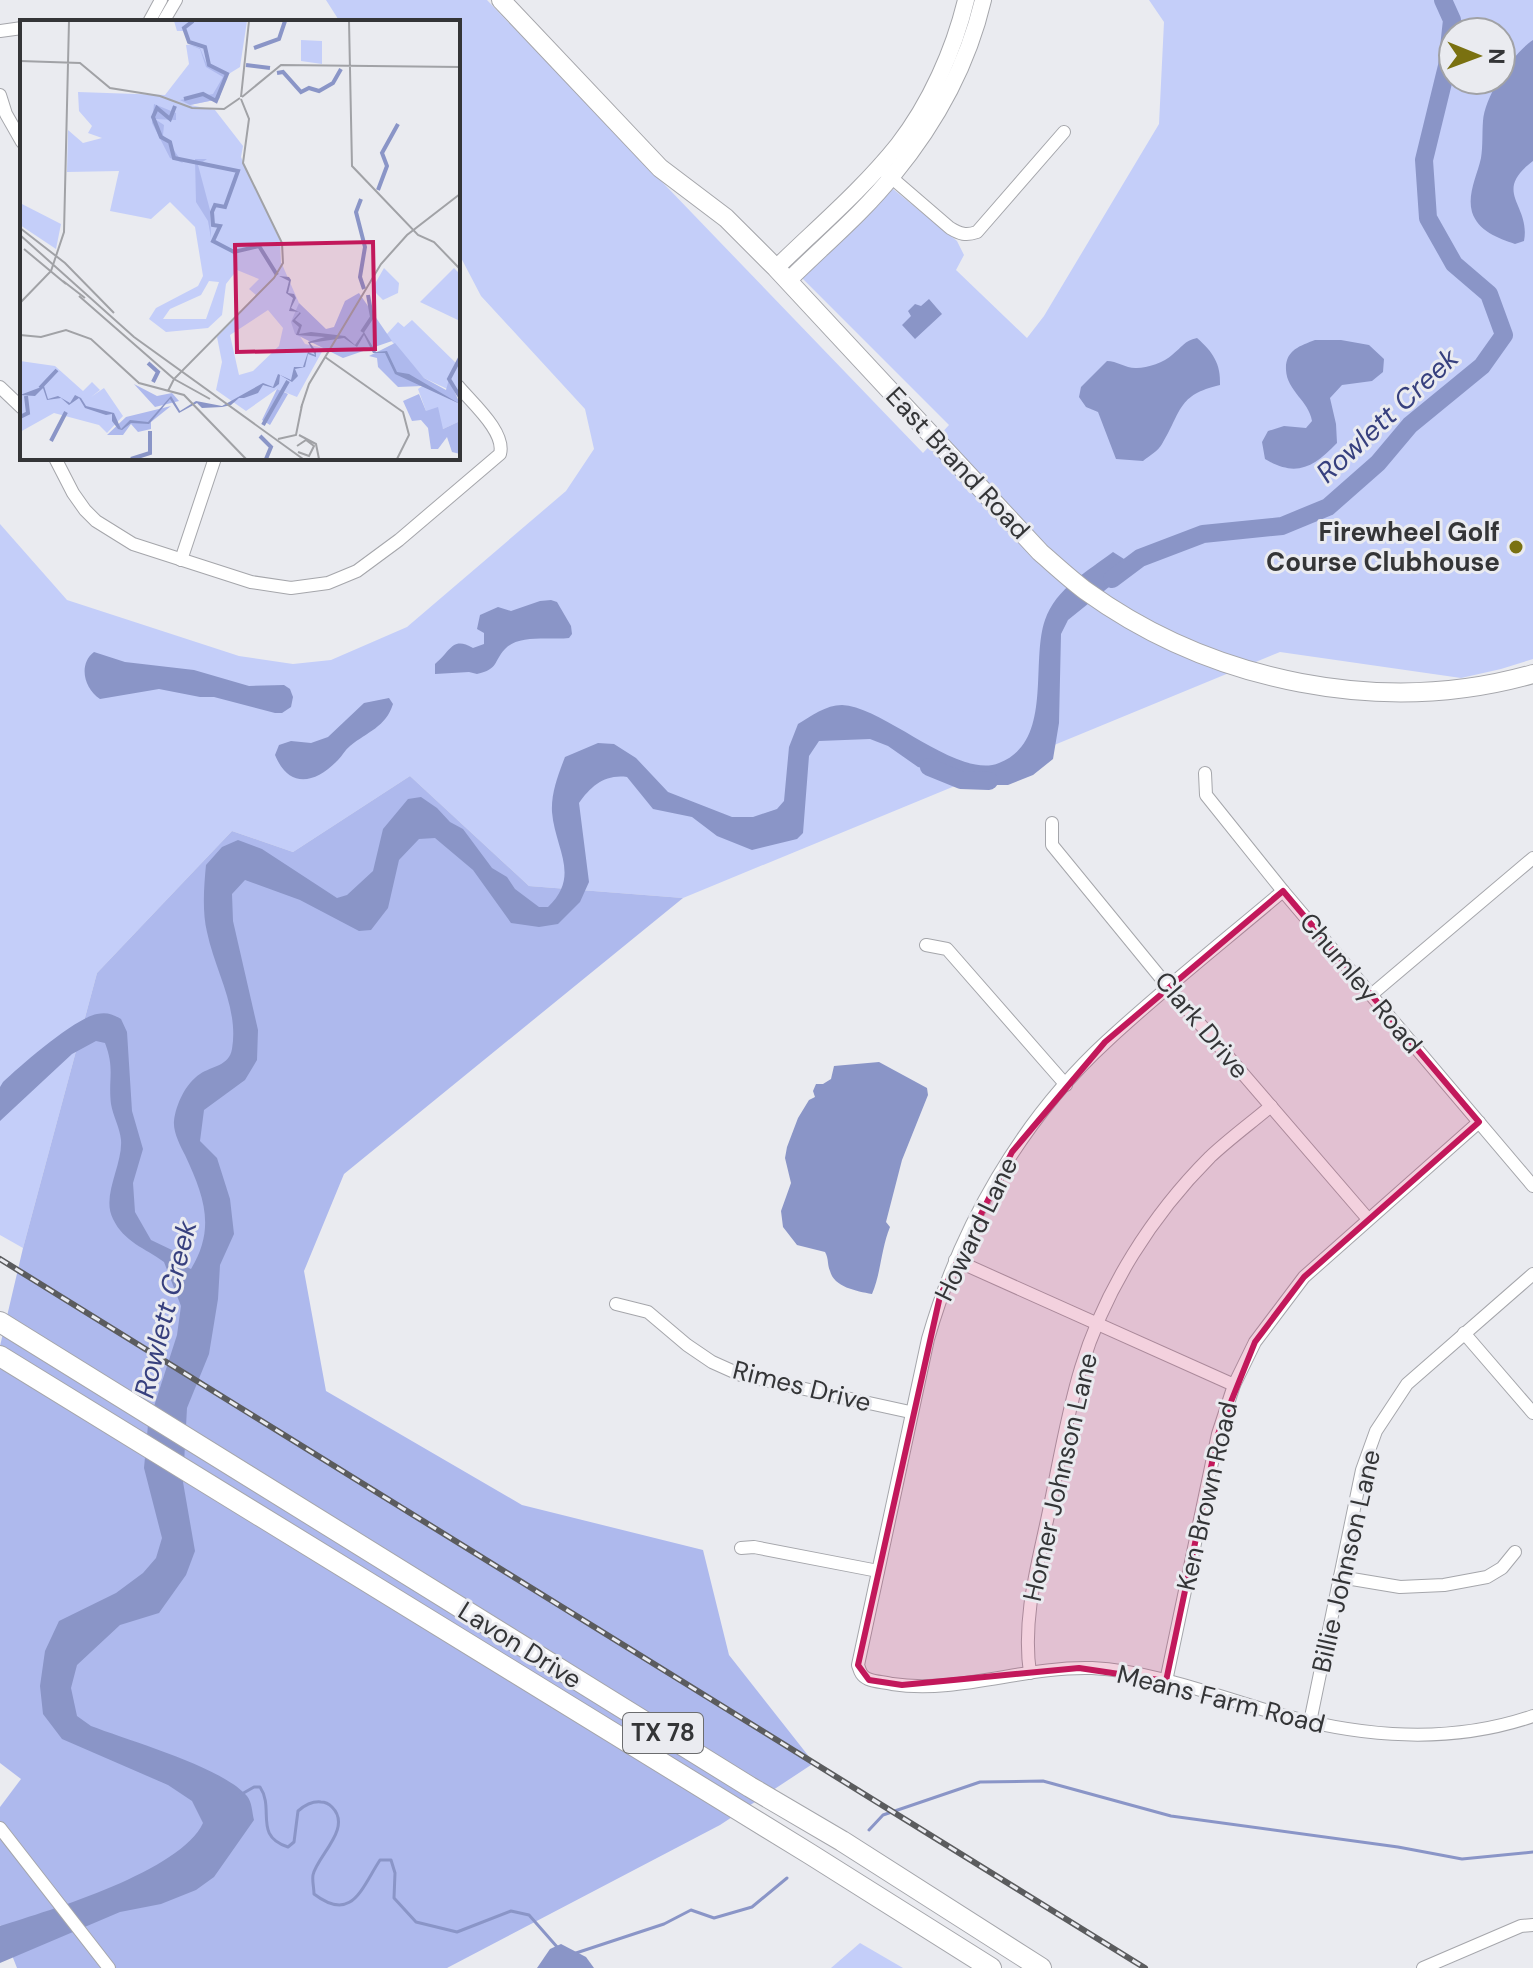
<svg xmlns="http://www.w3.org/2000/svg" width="1533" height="1968" font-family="'DM Sans',sans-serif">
  <rect width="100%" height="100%" fill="#eaebf0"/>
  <g fill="#c4cef9" fill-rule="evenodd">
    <path d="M326 0H487L923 453 949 425 802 278 893 189 957 241 964 255 956 270 1027 338 1044 316 1159 124 1164 22 1149 0H1533V659L1501 669 1461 678 1280 652 683 898 529 886 410 776 293 852 232 831 97 973 23 1248 0 1235V524L67 600 239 656 293 664 331 660 407 627 566 491 594 449 585 409 481 296 458 252V22H340ZM1453 32H1501V80H1453Z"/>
    <path d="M860 1943 903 1968H831Z"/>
  </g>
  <path fill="#aeb9ed" d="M410 776 529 886 683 898 344 1174 304 1271 326 1391 522 1505 703 1550 729 1655 814 1763 720 1825 447 1968H17L0 1925V1807L21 1779 0 1763V1346L23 1248 97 973 232 831 293 852Z"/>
  <g fill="#8a95c7">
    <path d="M1533 40V161C1491 193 1531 204 1524 241L1515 244C1498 238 1478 231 1472 212 1467 194 1477 176 1481 158 1483 146 1482 134 1483 121 1485 96 1512 54 1533 40Z"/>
    <path d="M929 299 942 314 915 339 902 325 911 316 908 311 915 304 921 306Z"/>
    <path d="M1197 338C1213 352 1221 364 1220 385 1177 395 1182 411 1162 444 1158 451 1149 456 1143 461L1116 459 1098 412 1086 407 1079 397 1081 387 1107 361C1117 361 1127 369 1137 368 1147 368 1165 362 1172 355 1182 347 1184 341 1197 338Z"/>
    <path d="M1315 340H1341L1369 345 1384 359 1383 372 1372 381 1342 385 1330 398 1336 424 1337 443C1314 467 1296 478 1265 459L1262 442 1268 431 1284 426 1306 428 1312 421C1309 401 1287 391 1286 370 1285 350 1300 346 1315 340Z"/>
    <path d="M1113 552 1135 566 1068 620 1061 634 1059 723 1053 759 1033 775 1008 785H987L918 767 888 746 870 739 819 741 809 756 803 833 797 839 752 850 717 836 692 817 653 809 627 777C605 774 591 786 579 803L589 882 580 902 558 924 539 927 511 923 473 870 435 838 419 839 399 860 388 908 371 930 359 931 300 900 245 880 232 894 233 921 258 1030 257 1060 245 1080 204 1110 200 1141 217 1158 230 1199 234 1234 220 1265 218 1299 209 1354 187 1408 183 1482 195 1551 186 1575 159 1613 120 1625 77 1665 71 1688 77 1716 91 1726C130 1741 222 1767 247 1796 252 1802 252 1812 254 1820L214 1877 196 1890 161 1904 120 1912 0 1963V1926C51 1910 181 1871 203 1823L192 1801 168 1785 62 1739 43 1714 40 1686 45 1651 59 1621 116 1593 143 1573 156 1558 162 1538 144 1468 148 1425 177 1335 181 1306 164 1262C145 1248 124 1242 113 1219 101 1196 123 1165 121 1140 120 1128 113 1116 111 1104 108 1079 115 1069 105 1043L96 1041 72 1054 0 1121V1087L3 1082C20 1066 75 1018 97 1014 107 1012 112 1014 121 1019L127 1032 132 1111 143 1149 133 1183 135 1212 151 1240 174 1251 182 1265 191 1269C216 1228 204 1196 185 1155 180 1145 173 1132 174 1121 176 1104 186 1083 200 1074 212 1066 229 1066 232 1049 239 1008 215 971 207 932 202 911 204 886 206 865L222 847 238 840 262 849 337 898 347 895 373 871 383 829 408 799 421 797 437 808 450 822 463 829 492 868 507 877 515 889 539 907H548C581 876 555 849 552 812 551 793 558 775 565 757L598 743 614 744 636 758 668 792 732 817H753L777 809 784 801 789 747 798 724C811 716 826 705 842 705 885 707 958 780 999 763 1054 742 1030 663 1045 620 1056 588 1088 571 1113 552Z"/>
    <path d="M551 600 557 602 571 626 572 634 569 638C551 640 518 634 505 649 493 662 499 669 477 674L469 672 435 674V664C451 651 452 636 473 648L484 644V633L477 629 480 615 498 607 511 611 540 601Z"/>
    <path d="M94 652 125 662 194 670 249 686 284 685 290 689 293 697 291 707 282 713H275L214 697H200L159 689 100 699C84 689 78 664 94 652Z"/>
    <path d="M389 698 393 704C386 727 367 732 350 746 345 750 342 756 338 760 315 784 289 789 275 755L279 745 291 741 311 743 328 737 364 703Z"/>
    <path d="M879 1062 927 1088 928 1095 902 1160 886 1222 890 1227C881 1249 881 1273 872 1294 856 1291 834 1287 830 1271 827 1264 829 1259 825 1252L797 1245 783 1227 781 1211 791 1183 785 1158 787 1147 798 1118 809 1100 815 1097 813 1091 816 1084H823L831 1079 834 1066Z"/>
    <path d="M561 1944 586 1957 594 1968H537L550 1949Z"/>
  </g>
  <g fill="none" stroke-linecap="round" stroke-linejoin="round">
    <g stroke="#8a95c7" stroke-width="3">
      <path d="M240 1795 254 1787H260C275 1809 253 1836 288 1847L294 1842 298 1811C305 1805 312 1801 321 1802 326 1802 329 1804 332 1807 353 1828 317 1856 313 1875 312 1881 314 1888 314 1894 352 1923 361 1889 380 1860H391L395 1873 394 1898 416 1922 457 1932 511 1911 529 1915 558 1948"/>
      <path d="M869 1830 883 1815 980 1782 1043 1781 1171 1816 1398 1847 1462 1859 1533 1852"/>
      <path d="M576 1953 664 1924 691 1910 714 1918 752 1907 787 1878"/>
    </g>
    <g stroke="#8a95c7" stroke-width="18">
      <path d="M1112 579 1140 558 1203 534 1282 526 1328 507 1378 463 1410 425 1482 366 1504 335 1489 294 1454 264 1428 218 1424 160 1447 66 1452 20 1443 0"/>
      <path d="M929 767 961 780 989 781"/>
    </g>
    <defs>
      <g id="minor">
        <path d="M149 22 161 0"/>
        <path d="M163 22 176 0"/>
        <path d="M0 31 22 28"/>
        <path d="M0 95 6 114 22 142"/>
        <path d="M885 172 950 228C960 234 966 236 977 232L1064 132"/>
        <path d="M0 387 22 408"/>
        <path d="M55 458 73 493 85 510 96 521 133 544 251 582 291 588 328 583 357 571 399 540 500 454C506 432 472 403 458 386"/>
        <path d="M181 560 215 458"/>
        <path d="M1205 773 1206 795 1283 891 1533 1186"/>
        <path d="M1052 823V845L1169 988 1368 1219"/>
        <path d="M1283 891C1224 941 1163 989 1107 1041 1021 1120 960 1227 928 1339L858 1665C860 1671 861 1676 868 1679 875 1682 884 1682 892 1684 958 1694 1025 1666 1092 1668 1147 1671 1200 1690 1252 1706 1344 1735 1440 1748 1533 1716"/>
        <path d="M926 945 947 949 1066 1085"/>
        <path d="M1371 995 1533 858"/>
        <path d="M955 1260 1234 1385"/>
        <path d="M616 1304 648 1312 687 1345 712 1362 741 1375 910 1412"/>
        <path d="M1464 1333 1533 1413"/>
        <path d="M741 1548 754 1547 878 1571"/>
        <path d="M1340 1577 1400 1587 1444 1585 1487 1577 1502 1568 1515 1552"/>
        <path d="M1030 1673C1022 1618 1038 1564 1049 1511 1059 1463 1067 1414 1081 1368 1105 1289 1152 1215 1210 1157 1229 1139 1251 1123 1271 1106"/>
        <path d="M1166 1681 1218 1434 1234 1385 1255 1342 1304 1277 1479 1122"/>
        <path d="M1310 1722 1362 1470 1376 1431 1407 1384 1533 1274"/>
        <path d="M0 1828 109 1968"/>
        <path d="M1423 1968 1521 1926 1533 1925"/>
      </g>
      <g id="tertiary">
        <path d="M776 268C817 228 862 190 898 145 930 104 954 50 966 0"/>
        <path d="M788 281C823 246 863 213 893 175 935 124 968 64 983 0"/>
      </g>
      <path id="secondary" d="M501 0 660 168 726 218 776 268 1040 552C1055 565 1070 579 1086 591 1212 682 1383 717 1533 674"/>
      <g id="primary">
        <path d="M0 1322 750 1787 842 1841 1041 1968"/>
        <path d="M0 1356 810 1854 991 1968"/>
      </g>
    </defs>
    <use href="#minor" stroke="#a5a6ab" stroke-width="14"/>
    <use href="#tertiary" stroke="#a5a6ab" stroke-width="18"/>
    <use href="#secondary" stroke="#a5a6ab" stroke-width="20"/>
    <use href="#primary" stroke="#a5a6ab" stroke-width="22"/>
    <use href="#minor" stroke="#fff" stroke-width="12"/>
    <use href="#tertiary" stroke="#fff" stroke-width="16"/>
    <use href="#secondary" stroke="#fff" stroke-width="18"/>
    <use href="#primary" stroke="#fff" stroke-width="20"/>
    <defs>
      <path id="rail" d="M0 1259 1145 1968"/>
    </defs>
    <use href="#rail" stroke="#5b5c5e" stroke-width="6"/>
    <use href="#rail" stroke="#eaebf0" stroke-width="3" stroke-dasharray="9" stroke-linecap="butt"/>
  </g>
  <path fill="#c2185b" fill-opacity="0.2" stroke="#c2185b" stroke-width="6" stroke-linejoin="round" d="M1283 891 1479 1122 1304 1277 1255 1342 1218 1434 1166 1681 1079 1668 902 1685 869 1680 858 1665 940 1296 1012 1152 1105 1042Z"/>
  <circle fill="#7a7111" stroke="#eaebf0" stroke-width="3" cx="1516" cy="547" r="8"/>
  <g text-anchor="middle" stroke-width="6" stroke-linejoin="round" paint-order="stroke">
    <rect fill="#eaebf0" stroke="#6b6c6e" stroke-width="2" x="623" y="1713" width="80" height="40" rx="6"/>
    <g font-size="24" font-weight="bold" fill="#343537">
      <text x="663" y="1741">TX 78</text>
    </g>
    <g font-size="26" fill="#343537" stroke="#eaebf0">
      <text transform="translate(958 463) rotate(47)" y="9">East Brand Road</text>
      <text transform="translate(1361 983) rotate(50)" y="9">Chumley Road</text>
      <text transform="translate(1202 1025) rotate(50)" y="9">Clark Drive</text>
      <text transform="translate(976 1229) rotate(-64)" y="9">Howard Lane</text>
      <text transform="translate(802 1386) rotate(14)" y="9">Rimes Drive</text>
      <text transform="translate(1060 1477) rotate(-77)" y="9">Homer Johnson Lane</text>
      <text transform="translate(1207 1496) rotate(-77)" y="9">Ken Brown Road</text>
      <text transform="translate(1346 1561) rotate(-77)" y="9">Billie Johnson Lane</text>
      <text transform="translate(520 1645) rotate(32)" y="9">Lavon Drive</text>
      <text transform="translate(1221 1699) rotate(14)" y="9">Means Farm Road</text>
    </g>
    <g font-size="26" font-weight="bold" fill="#343537" stroke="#eaebf0" text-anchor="end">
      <text x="1500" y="541">Firewheel Golf<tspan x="1500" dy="30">Course Clubhouse</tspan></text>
    </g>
    <g font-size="28" font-style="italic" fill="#37407e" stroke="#eaebf0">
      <text transform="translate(1387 415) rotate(-43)" y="10">Rowlett Creek</text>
      <text transform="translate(165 1309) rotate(-76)" y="10">Rowlett Creek</text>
    </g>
  </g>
  <g transform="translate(20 20)">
    <rect width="440" height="440" fill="#eaebf0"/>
    <path d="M154 1H227L220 47 207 55 199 79 170 85 195 90 223 126 221 137 260 221 261 242 279 283 276 310 285 324 304 328 277 377 257 369 226 391 196 370 202 342 197 317 236 275 229 269 239 259 217 250 206 264 202 295 188 308 146 312 129 299 136 288 178 266 183 256 175 207 150 182 131 199 90 191 99 151 47 152 48 110 63 123 82 118 68 113 72 106 59 91 58 72 145 75 169 44 166 25 173 24 164 11H157ZM189 261 199 262 186 299H143L150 289 181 275ZM248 290 263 308 259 326 233 351 219 355 210 315ZM281 20 302 21V44L281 41ZM0 183 41 204 36 229 0 205ZM364 248 379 263 378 273 363 280 352 269ZM434 248 440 254V301L400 282ZM392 300 440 347V375L404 358 366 315 378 302 384 307ZM0 341 35 346 63 371 72 362 80 370 71 377 84 368 103 396 87 413 79 405 34 393 0 412ZM402 366 440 384V401L423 409 406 391 398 369Z" fill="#c4cef9" fill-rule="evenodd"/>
    <path d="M170 25 180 28 187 45 205 55 199 79 170 85 160 80 193 74 203 57 186 47 180 29ZM134 84 156 93V100L135 99 144 105 143 115 163 143 150 138 132 103ZM175 139H187L178 145 190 190 191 218 188 201 176 182ZM339 273 372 321 323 338 275 314 271 302 279 283 306 309 314 307 325 281ZM375 323 404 358 426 370 429 359 440 384 402 366 378 367 358 347 357 338 349 336ZM114 364 137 376 152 373 159 381 135 387ZM257 369 268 374 250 405 242 400ZM399 374 406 391 418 387 423 409 440 401V434L432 432 427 417 418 429H411L408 408 401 400 392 401 383 381ZM151 386 131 402V409L118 412 111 404 103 415H87L106 397Z" fill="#aeb9ed"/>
    <path d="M259 256 269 257 271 260 268 273 274 274 276 278 271 288 281 293 275 300 282 305 279 314 291 312 325 316 335 325 344 312 356 332 367 331 377 352 389 354 440 384 375 354 365 333H353L344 315 337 327 324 318 290 323 296 331V337L288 334 285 347 275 349 278 356 272 362 260 355 259 364 254 368 243 365 238 373 224 378H219L211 385 202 387 182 388 177 383 159 393 150 379 129 404 111 403 102 410 98 409 92 401V394L86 395 65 388 59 378 49 385 41 378 27 380 23 368 15 376 0 375 24 366 28 379 38 376 50 383 55 375 61 378 66 386 94 393 101 409 110 400 128 402 151 376 160 391 176 381 202 386 243 363 253 367 258 354 271 360 274 347H283L288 332 295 335 288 322 305 317 276 315 279 307 272 301 280 292 269 291 273 278 266 273 269 261Z" fill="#8a95c7"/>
    <path fill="none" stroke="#8a95c7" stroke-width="4" d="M234 28 259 19 265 1M226 45 250 48M257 53 263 52 281 72 289 68 299 71 313 63 321 49M164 79 183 74 196 81 207 54 189 45 185 27 169 22 164 8 173 1M155 86 150 99 137 88 133 97 141 117 150 122 154 138 218 151 205 187 195 185 192 192 193 205 200 206 193 221 214 232 239 226 257 255M358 170 367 146 362 133 378 104M341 179 336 192 345 227 340 257 344 269M342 312 352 297 348 275M440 338 429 359 440 377M128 343 138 352 133 362M20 368 37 350M0 397 8 393 6 376M243 405 268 361M240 416 251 427 246 439M31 421 46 392M111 439 130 433V411"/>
    <path fill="none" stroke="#a1a2a6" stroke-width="2" d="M329 1 332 146 398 215 414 222 440 249M0 41 60 43 90 68 140 76 172 88 204 89 220 78M221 77 229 1M222 77 261 45 440 47M0 208 45 243 94 293M0 215 114 317 283 439M4 229 46 264M43 261 65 278M59 276 154 359M0 283 31 251 44 212 49 1M0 315 21 317 46 310 71 319 119 363 164 375 226 439M305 337 383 392 389 415 377 439M154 359 190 379M148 371 154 359 254 258 263 243 262 223 223 143 229 99 221 79M281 388 289 364 361 244 387 215 440 174M279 415 296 424 299 439M258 419 276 415 282 385M277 426 286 420 294 426 289 436 278 432"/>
    <path fill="#c2185b" fill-opacity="0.15" stroke="#c2185b" stroke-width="4" d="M353 222 355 329 217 332 215 225Z"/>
    <rect width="440" height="440" fill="none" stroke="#343537" stroke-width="4"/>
  </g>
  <g transform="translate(1477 56) rotate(91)"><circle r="38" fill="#eaebf0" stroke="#a1a2a6" stroke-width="2"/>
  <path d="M0-6L14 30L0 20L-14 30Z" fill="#7a7111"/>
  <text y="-12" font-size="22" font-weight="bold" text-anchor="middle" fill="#343537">N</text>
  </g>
</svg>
